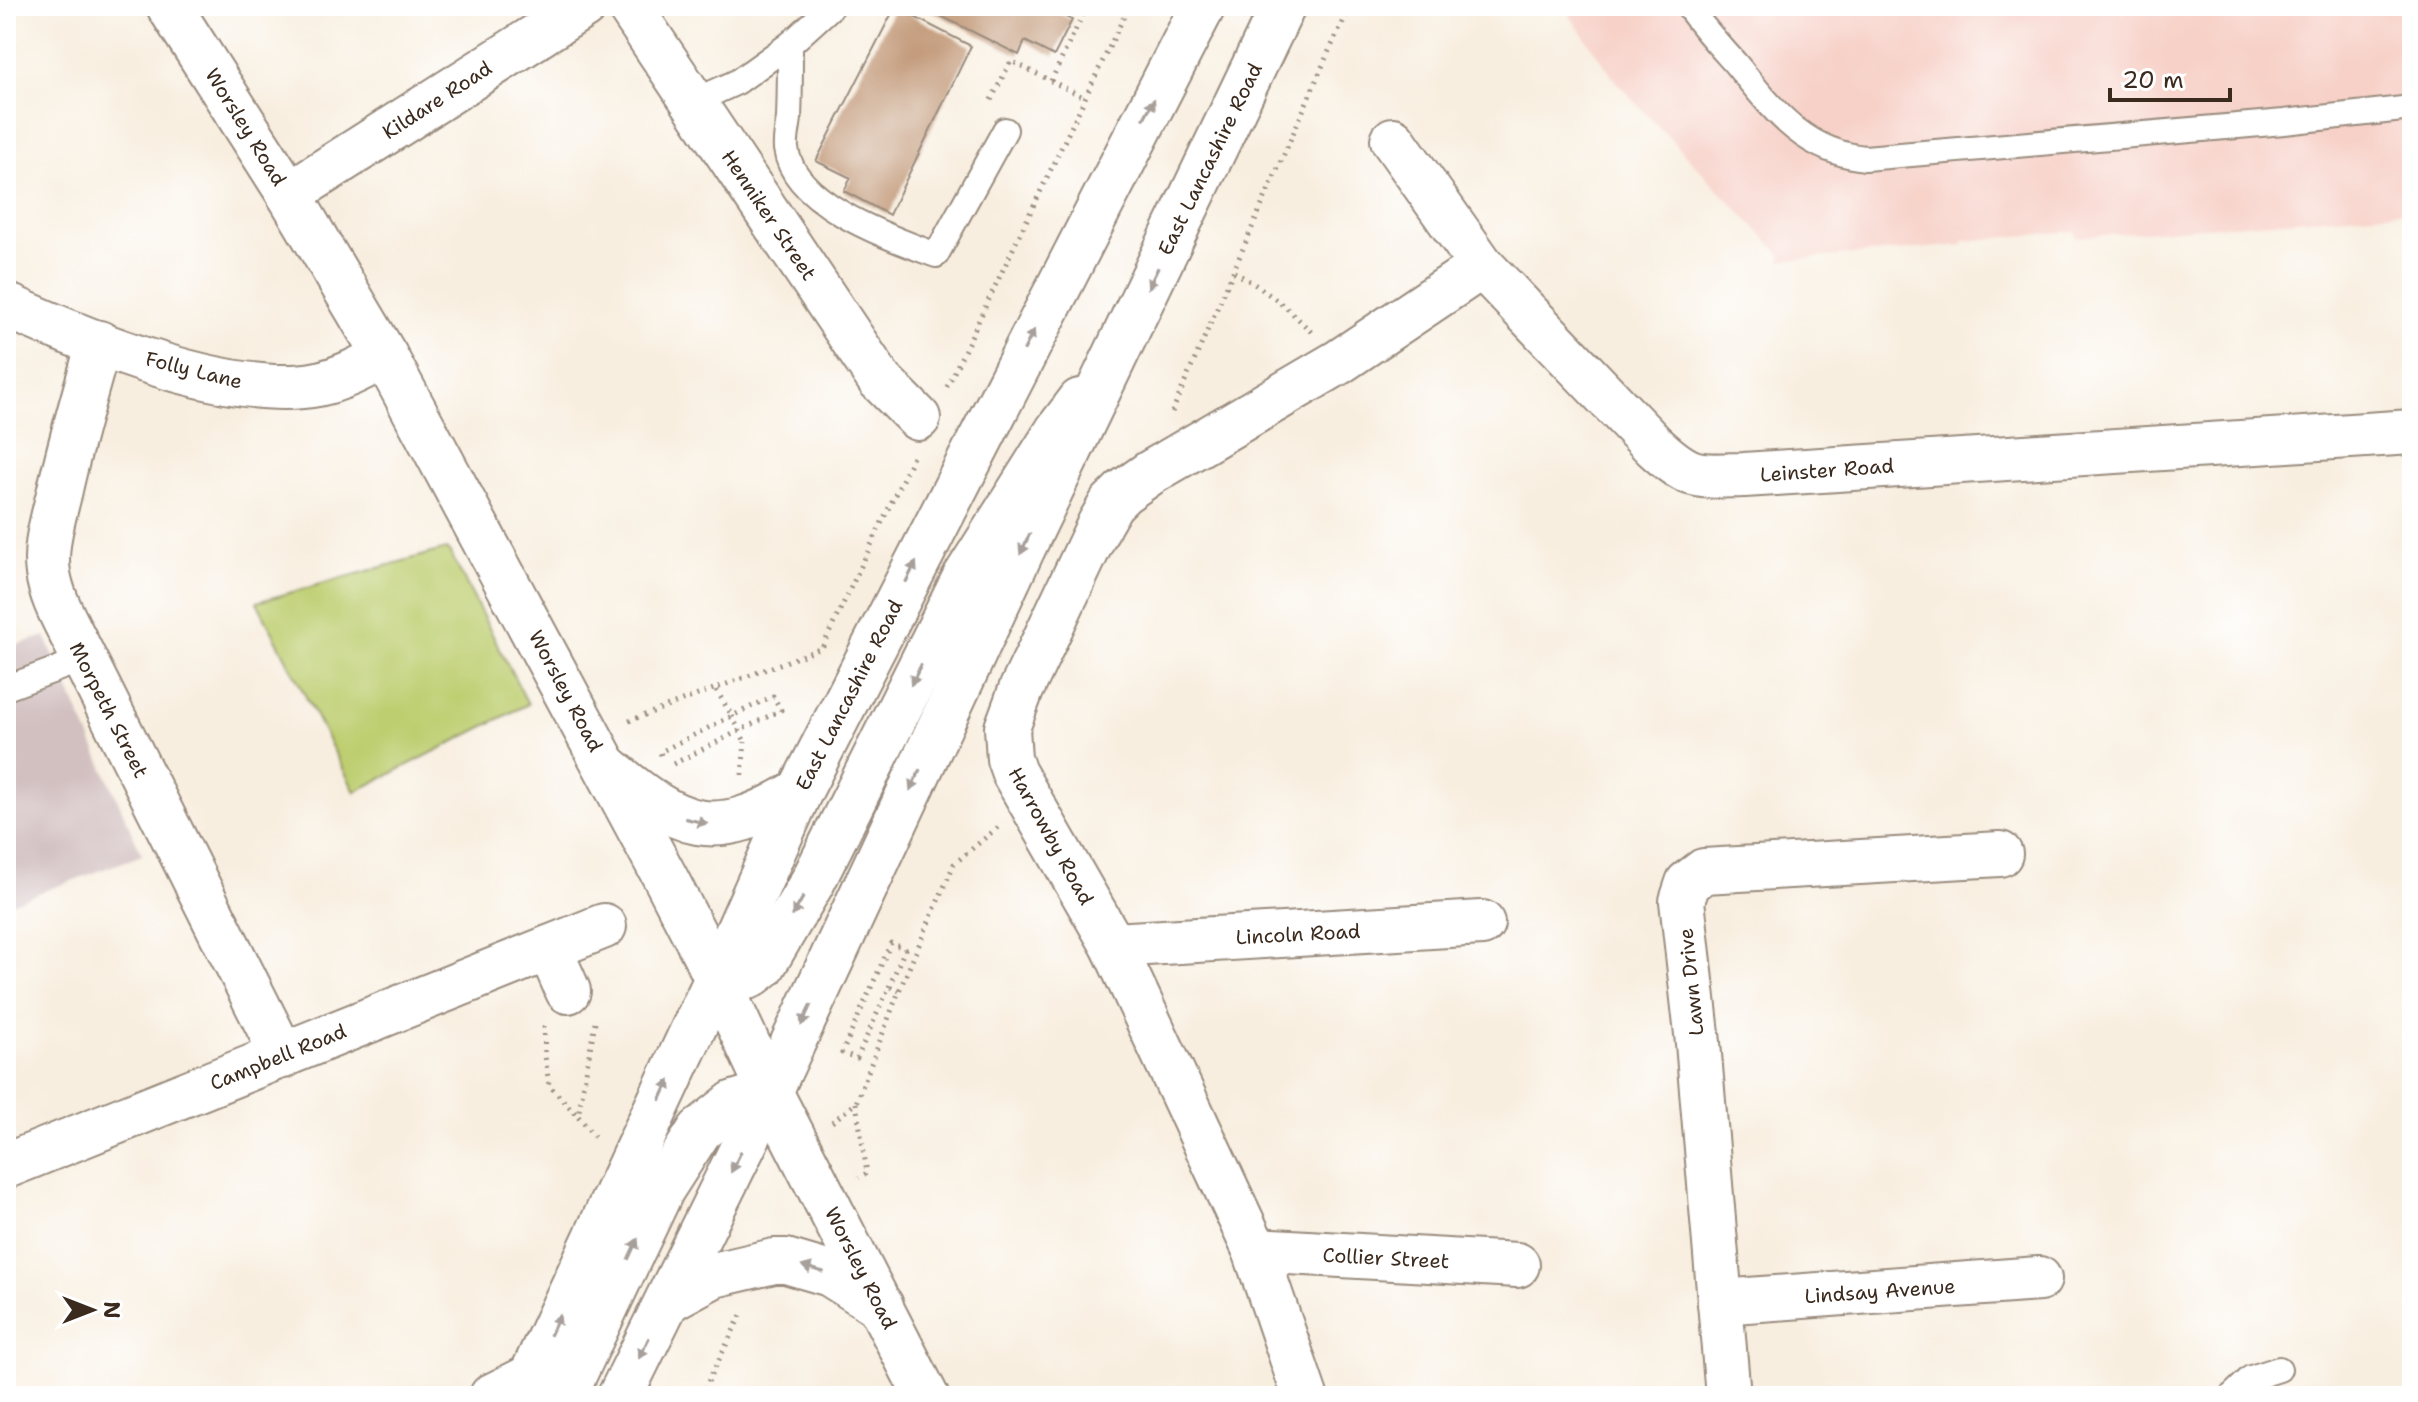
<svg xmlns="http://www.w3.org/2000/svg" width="2418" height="1402" font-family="'Shantell Sans',sans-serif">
  <rect width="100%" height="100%" fill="#fff"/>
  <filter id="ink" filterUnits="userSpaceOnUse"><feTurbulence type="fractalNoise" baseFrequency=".0125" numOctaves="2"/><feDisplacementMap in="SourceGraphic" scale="16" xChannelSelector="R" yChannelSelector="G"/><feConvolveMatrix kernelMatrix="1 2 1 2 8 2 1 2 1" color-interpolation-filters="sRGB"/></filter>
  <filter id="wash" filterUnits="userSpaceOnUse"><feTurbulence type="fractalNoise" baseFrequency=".006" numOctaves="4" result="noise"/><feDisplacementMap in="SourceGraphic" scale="32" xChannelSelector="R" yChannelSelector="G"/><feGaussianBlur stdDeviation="1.8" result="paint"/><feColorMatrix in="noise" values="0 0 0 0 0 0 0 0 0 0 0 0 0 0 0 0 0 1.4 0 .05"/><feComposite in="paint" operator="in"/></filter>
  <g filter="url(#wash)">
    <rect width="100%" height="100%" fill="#f8eedf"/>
    <path fill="#f7d1c8" d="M1574 6H2412V211L2076 237 2075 231 1963 241V245L1779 261 1782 256 1617 83 1570 16Z"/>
    <path fill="#d2bfc0" d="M45 636 142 855 6 905V648Z"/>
    <path fill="#bdce70" stroke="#7c7c47" stroke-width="2" d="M446 549 451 554 528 704 355 792 257 602Z"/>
    <g id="blocks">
      <g fill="#c49c7d">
        <path d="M921 6H1044L1072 20 1054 56 1025 41 1019 55Z"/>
        <path d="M895 7 971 46 889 215 844 191 851 178 816 161Z"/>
      </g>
    </g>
  </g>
  <g filter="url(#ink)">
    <use href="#blocks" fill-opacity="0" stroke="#9a8c7e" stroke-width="2"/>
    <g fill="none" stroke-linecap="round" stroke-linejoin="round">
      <defs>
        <g id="lane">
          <path d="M1688 6C1701 26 1719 45 1735 63 1773 109 1802 151 1865 158L2284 122 2412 108"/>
          <path d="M790 44C790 69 790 93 789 118 788 128 785 139 786 149 794 205 891 238 936 255L1005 130"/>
          <path d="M693 102 737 82 790 44 832 6"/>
          <path d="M6 688 84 659"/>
          <path d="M2232 1396 2251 1378 2279 1369"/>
        </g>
        <g id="street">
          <path d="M629 6 879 379 918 418"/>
          <path d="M1393 140 1482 266 1654 446C1691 480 1696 476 1744 475L2412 432"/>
          <path d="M289 194 584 6"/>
          <path d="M99 343C85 393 70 443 59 494 53 519 44 547 48 573 51 594 61 613 70 631L283 1056"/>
          <path d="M1113 945 1482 923"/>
          <path d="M549 948 568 991"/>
          <path d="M6 1166 604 926"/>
          <path d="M1255 1250 1517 1265"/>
          <path d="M1720 1302 2039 1279"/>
          <path d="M492 1396 532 1376"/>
          <path d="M1305 1396 1255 1250 1113 945 1014 773 1009 759 1007 728 1021 690 1100 523 1111 504 1123 492 1150 473 1339 362 1482 266"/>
          <path d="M1728 1396 1698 1043 1682 901 1688 883 1704 871 2000 854"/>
        </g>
        <path id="secondary" d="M6 305C85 341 231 401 318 384 342 379 364 367 385 356"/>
        <g id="primary">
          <path d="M169 6 289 194 385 356 666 879 717 978 770 1092 926 1396"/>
          <path d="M717 978 724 981 736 980 750 976 763 966 813 881 964 579 1058 430 1080 401"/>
          <path d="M564 1396 662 1189 700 1130 734 1103 770 1092"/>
        </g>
        <g id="highway">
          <path d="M607 767C680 828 713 845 800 791"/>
          <path d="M668 1300 714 1275 774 1261H786L830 1274 881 1306"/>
          <path d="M522 1396 717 978 800 791 1203 6"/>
          <path d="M620 1396 770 1092 1023 548 1283 6"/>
        </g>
      </defs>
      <use href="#lane" stroke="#9a8c7e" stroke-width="28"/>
      <use href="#street" stroke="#9a8c7e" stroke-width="48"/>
      <use href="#secondary" stroke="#9a8c7e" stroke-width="48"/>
      <use href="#primary" stroke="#9a8c7e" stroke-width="48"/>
      <use href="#highway" stroke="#9a8c7e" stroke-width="48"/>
      <g stroke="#9a8c7e" stroke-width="5" stroke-dasharray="2 6" stroke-linecap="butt">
        <path d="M1051 81 1087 6"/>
        <path d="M991 100 1011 61 1085 98"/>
        <path d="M1234 272C1263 288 1289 308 1312 333"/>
        <path d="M947 387 1129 6"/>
        <path d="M1172 412 1329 51 1351 6"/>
        <path d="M629 721 822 648 913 457"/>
        <path d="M661 755 660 752 732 716 715 688"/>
        <path d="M673 764 781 710 773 696 732 716"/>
        <path d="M742 775 745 742"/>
        <path d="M889 987 905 949 891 943 842 1053 857 1058 889 987 899 991"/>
        <path d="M595 1022 578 1116 597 1140"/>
        <path d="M544 1026 545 1056 549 1085 578 1116"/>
        <path d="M856 1103 867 1173 859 1178"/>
        <path d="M832 1122 856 1103 899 991 954 864 998 827"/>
        <path d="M701 1396 743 1311"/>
      </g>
      <use href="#lane" stroke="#fff" stroke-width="24"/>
      <use href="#street" stroke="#fff" stroke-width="44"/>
      <use href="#secondary" stroke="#fff" stroke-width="44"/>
      <use href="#primary" stroke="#fff" stroke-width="44"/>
      <use href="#highway" stroke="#fff" stroke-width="44"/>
      <path stroke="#9a8c7e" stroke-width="5" stroke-dasharray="2 6" stroke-linecap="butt" d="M732 716 745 742"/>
    </g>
    <defs><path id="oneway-solid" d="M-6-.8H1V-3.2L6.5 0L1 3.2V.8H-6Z" transform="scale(2)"/></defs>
    <g fill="#a79f9a">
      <use href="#oneway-solid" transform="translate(1149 109) rotate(-62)"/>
      <use href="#oneway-solid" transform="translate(1153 278) rotate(116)"/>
      <use href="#oneway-solid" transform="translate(1029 340) rotate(-63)"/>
      <use href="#oneway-solid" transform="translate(1025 544) rotate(115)"/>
      <use href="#oneway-solid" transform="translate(911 572) rotate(-63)"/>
      <use href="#oneway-solid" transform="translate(916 675) rotate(117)"/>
      <use href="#oneway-solid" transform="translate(915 780) rotate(115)"/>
      <use href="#oneway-solid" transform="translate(696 821) rotate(13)"/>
      <use href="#oneway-solid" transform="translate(798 906) rotate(120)"/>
      <use href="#oneway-solid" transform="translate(806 1015) rotate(115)"/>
      <use href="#oneway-solid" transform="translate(665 1090) rotate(-65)"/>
      <use href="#oneway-solid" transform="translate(736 1162) rotate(116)"/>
      <use href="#oneway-solid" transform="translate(633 1249) rotate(-65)"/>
      <use href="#oneway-solid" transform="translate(813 1269) rotate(-164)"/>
      <use href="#oneway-solid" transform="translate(555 1325) rotate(-65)"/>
      <use href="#oneway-solid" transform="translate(644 1348) rotate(116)"/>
    </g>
  </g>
  <g text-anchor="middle" stroke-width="7" stroke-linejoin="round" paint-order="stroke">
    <g font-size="20" fill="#3b2a1e" stroke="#fff">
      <text transform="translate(437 100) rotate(-33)" y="7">Kildare Road</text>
      <text transform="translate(246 127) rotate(58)" y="7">Worsley Road</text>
      <text transform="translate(1210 159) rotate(-64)" y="7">East Lancashire Road</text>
      <text transform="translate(769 215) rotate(56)" y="7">Henniker Street</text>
      <text transform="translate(194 370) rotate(14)" y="7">Folly Lane</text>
      <text transform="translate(1827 470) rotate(-4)" y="7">Leinster Road</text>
      <text transform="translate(566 691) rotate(62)" y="7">Worsley Road</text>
      <text transform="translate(849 695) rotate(-63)" y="7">East Lancashire Road</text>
      <text transform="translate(109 710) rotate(63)" y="7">Morpeth Street</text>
      <text transform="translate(1051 836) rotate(61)" y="7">Harrowby Road</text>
      <text transform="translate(1298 934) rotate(-3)" y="7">Lincoln Road</text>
      <text transform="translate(1691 982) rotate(-96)" y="7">Lawn Drive</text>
      <text transform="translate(278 1057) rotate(-22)" y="7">Campbell Road</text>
      <text transform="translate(1386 1258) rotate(3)" y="7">Collier Street</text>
      <text transform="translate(861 1268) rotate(63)" y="7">Worsley Road</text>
      <text transform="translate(1880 1291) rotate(-4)" y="7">Lindsay Avenue</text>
    </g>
  </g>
  <rect width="2418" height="1402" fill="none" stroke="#fff" stroke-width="32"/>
  <g transform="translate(92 1310) rotate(90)" stroke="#ffffff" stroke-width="6" paint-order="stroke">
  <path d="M0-6L14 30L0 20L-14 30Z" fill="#3b2a1e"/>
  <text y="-12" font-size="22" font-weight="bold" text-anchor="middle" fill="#3b2a1e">N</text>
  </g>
  <path d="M2110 88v12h120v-12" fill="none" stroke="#3b2a1e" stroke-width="4"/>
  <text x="2122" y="88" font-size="24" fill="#3b2a1e" stroke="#ffffff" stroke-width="6" paint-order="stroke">20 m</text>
</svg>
